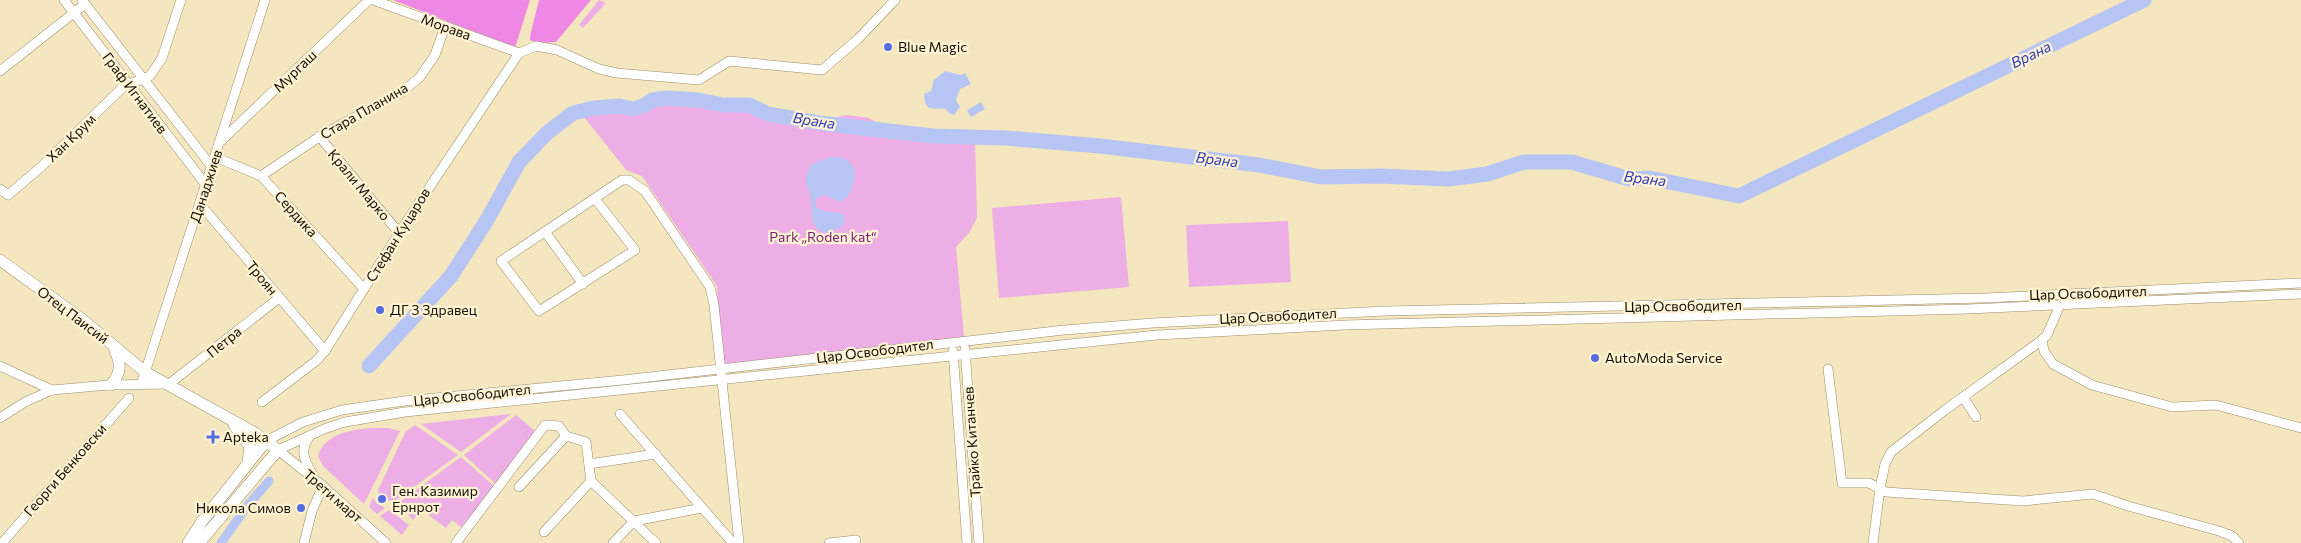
<svg xmlns="http://www.w3.org/2000/svg" width="2301" height="543" font-family="Commissioner,sans-serif">
  <rect width="100%" height="100%" fill="#f4e6be"/>
  <g fill="#ecaee5">
    <path d="M599 0 606 3 583 28 579 25Z"/>
    <path d="M673 100 706 101 749 109 785 122 828 119 847 115 869 118 885 128 975 140 977 218 969 233 956 247 964 337 722 366 717 286 642 176 626 170 580 112Z"/>
    <path d="M1121 197 1129 287 999 298 992 208Z"/>
    <path d="M1288 221 1291 282 1189 287 1186 225Z"/>
    <path d="M511 414 461 452 421 424Z"/>
    <path d="M516 415 536 432 497 485 464 455Z"/>
    <path d="M415 425 458 455 396 500 388 501 379 495 378 490 406 431Z"/>
    <path d="M370 428H388L400 431 364 504 323 466 318 456C324 434 351 430 370 428Z"/>
    <path d="M461 457 495 487 461 527 452 520 446 528 422 510 413 520 398 503Z"/>
    <path d="M373 498 376 503 385 508 377 514 369 507Z"/>
    <path d="M389 510 409 525 402 535 380 516Z"/>
  </g>
  <g fill="#ee88e4">
    <path d="M393 0H530L515 48Z"/>
    <path d="M539 0H591L556 42 537 43 530 40V36Z"/>
  </g>
  <g fill="#b6c5f3">
    <path d="M945 71 961 75 965 73 971 84 960 89 956 100 960 107 954 115 949 113 946 109C934 107 925 114 924 94L931 91 934 80Z"/>
    <path d="M981 102 985 109 971 117 967 110Z"/>
    <path d="M830 157C837 157 844 157 849 162 861 172 852 196 841 202L825 195 820 196 815 200 816 207 821 210 843 214 845 220 841 227 828 233 818 230 813 222 810 194 806 184V175L811 165Z"/>
  </g>
  <g fill="none" stroke-linecap="round" stroke-linejoin="round">
    <path stroke="#b6c5f3" stroke-width="9" d="M221 543 248 505 269 481"/>
    <path stroke="#b6c5f3" stroke-width="15" d="M369 366 451 276 487 220 519 162 547 133 573 113 594 108 620 106 633 109 645 105 652 100 667 98 698 100 723 105H749L768 114 819 123 933 136 1006 138 1100 146 1259 165 1321 177 1381 176 1448 179 1487 174 1524 162H1572L1629 179 1649 178 1739 196 2144 0"/>
    <defs>
      <g id="minor">
        <path d="M64 0 206 185"/>
        <path d="M82 0 212 167"/>
        <path d="M373 0 519 53"/>
        <path d="M519 53 536 46 557 50 599 69 617 73 699 80 729 61 822 70 858 39 895 0"/>
        <path d="M0 71 85 4"/>
        <path d="M319 136 399 233"/>
        <path d="M221 141 369 0"/>
        <path d="M215 157 261 176 364 289"/>
        <path d="M261 176 322 135 403 91 420 77 435 55 445 26"/>
        <path d="M0 189 8 195 41 167 123 87 150 76 162 58 181 0"/>
        <path d="M596 200 635 250 539 311 501 261 622 180H629L645 191 710 287 714 305 739 543"/>
        <path d="M200 204 325 351"/>
        <path d="M546 233 583 284"/>
        <path d="M2042 340 2044 351 2053 364 2092 385 2172 407 2216 405 2301 428"/>
        <path d="M965 349 979 543"/>
        <path d="M953 351 967 543"/>
        <path d="M0 366 52 390"/>
        <path d="M1828 369 1842 483H1869L1886 492 2023 501 2093 494 2128 506 2219 531 2232 536 2239 543"/>
        <path d="M141 385 265 0"/>
        <path d="M1963 397 1976 417"/>
        <path d="M262 402 316 361 325 351 399 233 519 53"/>
        <path d="M620 414 733 543"/>
        <path d="M0 418 25 402 52 390 109 385 169 384 279 298"/>
        <path d="M310 436C299 449 304 460 312 473"/>
        <path d="M266 441 303 422 342 410 404 401 623 380 1064 330 1153 323 1385 311 1985 298 2301 283"/>
        <path d="M589 464 656 454"/>
        <path d="M519 487 566 436"/>
        <path d="M544 532 591 481"/>
        <path d="M2 543 129 398"/>
        <path d="M304 543 312 511 323 486"/>
        <path d="M386 543 323 486 278 450 324 429 345 422 405 412 1157 335 1345 325 1968 309 2301 294"/>
        <path d="M456 543 545 425 559 426 566 436 586 442 591 481 656 543"/>
        <path d="M613 543 634 521 702 508"/>
        <path d="M829 543 856 540"/>
        <path d="M1873 543 1880 488 1885 464 1891 452 1945 410 2042 340 2047 335 2060 305"/>
      </g>
      <g id="major">
        <path d="M0 260 83 320 145 372 255 433 278 450 199 543"/>
        <path d="M111 385C122 372 121 363 114 348"/>
        <path d="M234 425 250 447 248 463"/>
        <path d="M188 543 203 520 266 441"/>
      </g>
    </defs>
    <use href="#minor" stroke="#9a8d69" stroke-width="10"/>
    <use href="#major" stroke="#9a8d69" stroke-width="12"/>
    <use href="#minor" stroke="#fff" stroke-width="9"/>
    <use href="#major" stroke="#fff" stroke-width="11"/>
  </g>
  <g fill="#536ce1" stroke="#fff3d4" stroke-width="2">
    <circle cx="888" cy="47" r="5"/>
    <circle cx="380" cy="310" r="5"/>
    <circle cx="1595" cy="358" r="5"/>
    <path d="M210.5 429.5h5v5h5v5h-5v5h-5v-5h-5v-5h5z"/>
    <circle cx="382" cy="499" r="5"/>
    <circle cx="301" cy="508" r="5"/>
  </g>
  <g text-anchor="middle" stroke-width="4.5" stroke-linejoin="round" paint-order="stroke">
    <g font-size="14" fill="#130e02" stroke="#fff3d4">
      <text transform="translate(446 27) rotate(20)" y="5">Морава</text>
      <text transform="translate(295 71) rotate(-44)" y="5">Мургаш</text>
      <text transform="translate(135 93) rotate(53)" y="5">Граф Игнатиев</text>
      <text transform="translate(364 111) rotate(-30)" y="5">Стара Планина</text>
      <text transform="translate(71 138) rotate(-44)" y="5">Хан Крум</text>
      <text transform="translate(359 185) rotate(50)" y="5">Крали Марко</text>
      <text transform="translate(206 186) rotate(-72)" y="5">Данаджиев</text>
      <text transform="translate(296 214) rotate(48)" y="5">Сердика</text>
      <text transform="translate(398 235) rotate(-58)" y="5">Стефан Куцаров</text>
      <text transform="translate(262 278) rotate(50)" y="5">Троян</text>
      <text transform="translate(2088 293) rotate(-2)" y="5">Цар Освободител</text>
      <text transform="translate(1683 306) rotate(-1)" y="5">Цар Освободител</text>
      <text transform="translate(73 315) rotate(37)" y="5">Отец Паисий</text>
      <text transform="translate(1278 316) rotate(-3)" y="5">Цар Освободител</text>
      <text transform="translate(224 342) rotate(-39)" y="5">Петра</text>
      <text transform="translate(875 351) rotate(-7)" y="5">Цар Освободител</text>
      <text transform="translate(472 395) rotate(-6)" y="5">Цар Освободител</text>
      <text transform="translate(972 442) rotate(-94)" y="5">Трайко Китанчев</text>
      <text transform="translate(65 470) rotate(-49)" y="5">Георги Бенковски</text>
      <text transform="translate(333 496) rotate(41)" y="5">Трети март</text>
    </g>
    <g font-size="14" fill="#130e02" stroke="#fff3d4" text-anchor="start">
      <text x="898" y="52">Blue Magic</text>
      <text x="390" y="315">ДГ 3 Здравец</text>
      <text x="1605" y="363">AutoModa Service</text>
      <text x="223" y="442">Apteka</text>
      <text x="392" y="496">Ген. Казимир<tspan x="392" dy="16">Ернрот</tspan></text>
      <text x="291" y="513" text-anchor="end">Никола Симов</text>
    </g>
    <g font-size="14" fill="#7a2074" stroke="#fff3d4">
      <text x="823" y="242">Park „Roden kat“</text>
    </g>
    <g font-size="15" font-style="italic" fill="#2e3bbb" stroke="#fff3d4">
      <text transform="translate(2031 55) rotate(-26)" y="5">Врана</text>
      <text transform="translate(814 121) rotate(9)" y="5">Врана</text>
      <text transform="translate(1217 160) rotate(7)" y="5">Врана</text>
      <text transform="translate(1645 179) rotate(7)" y="5">Врана</text>
    </g>
  </g>
</svg>
